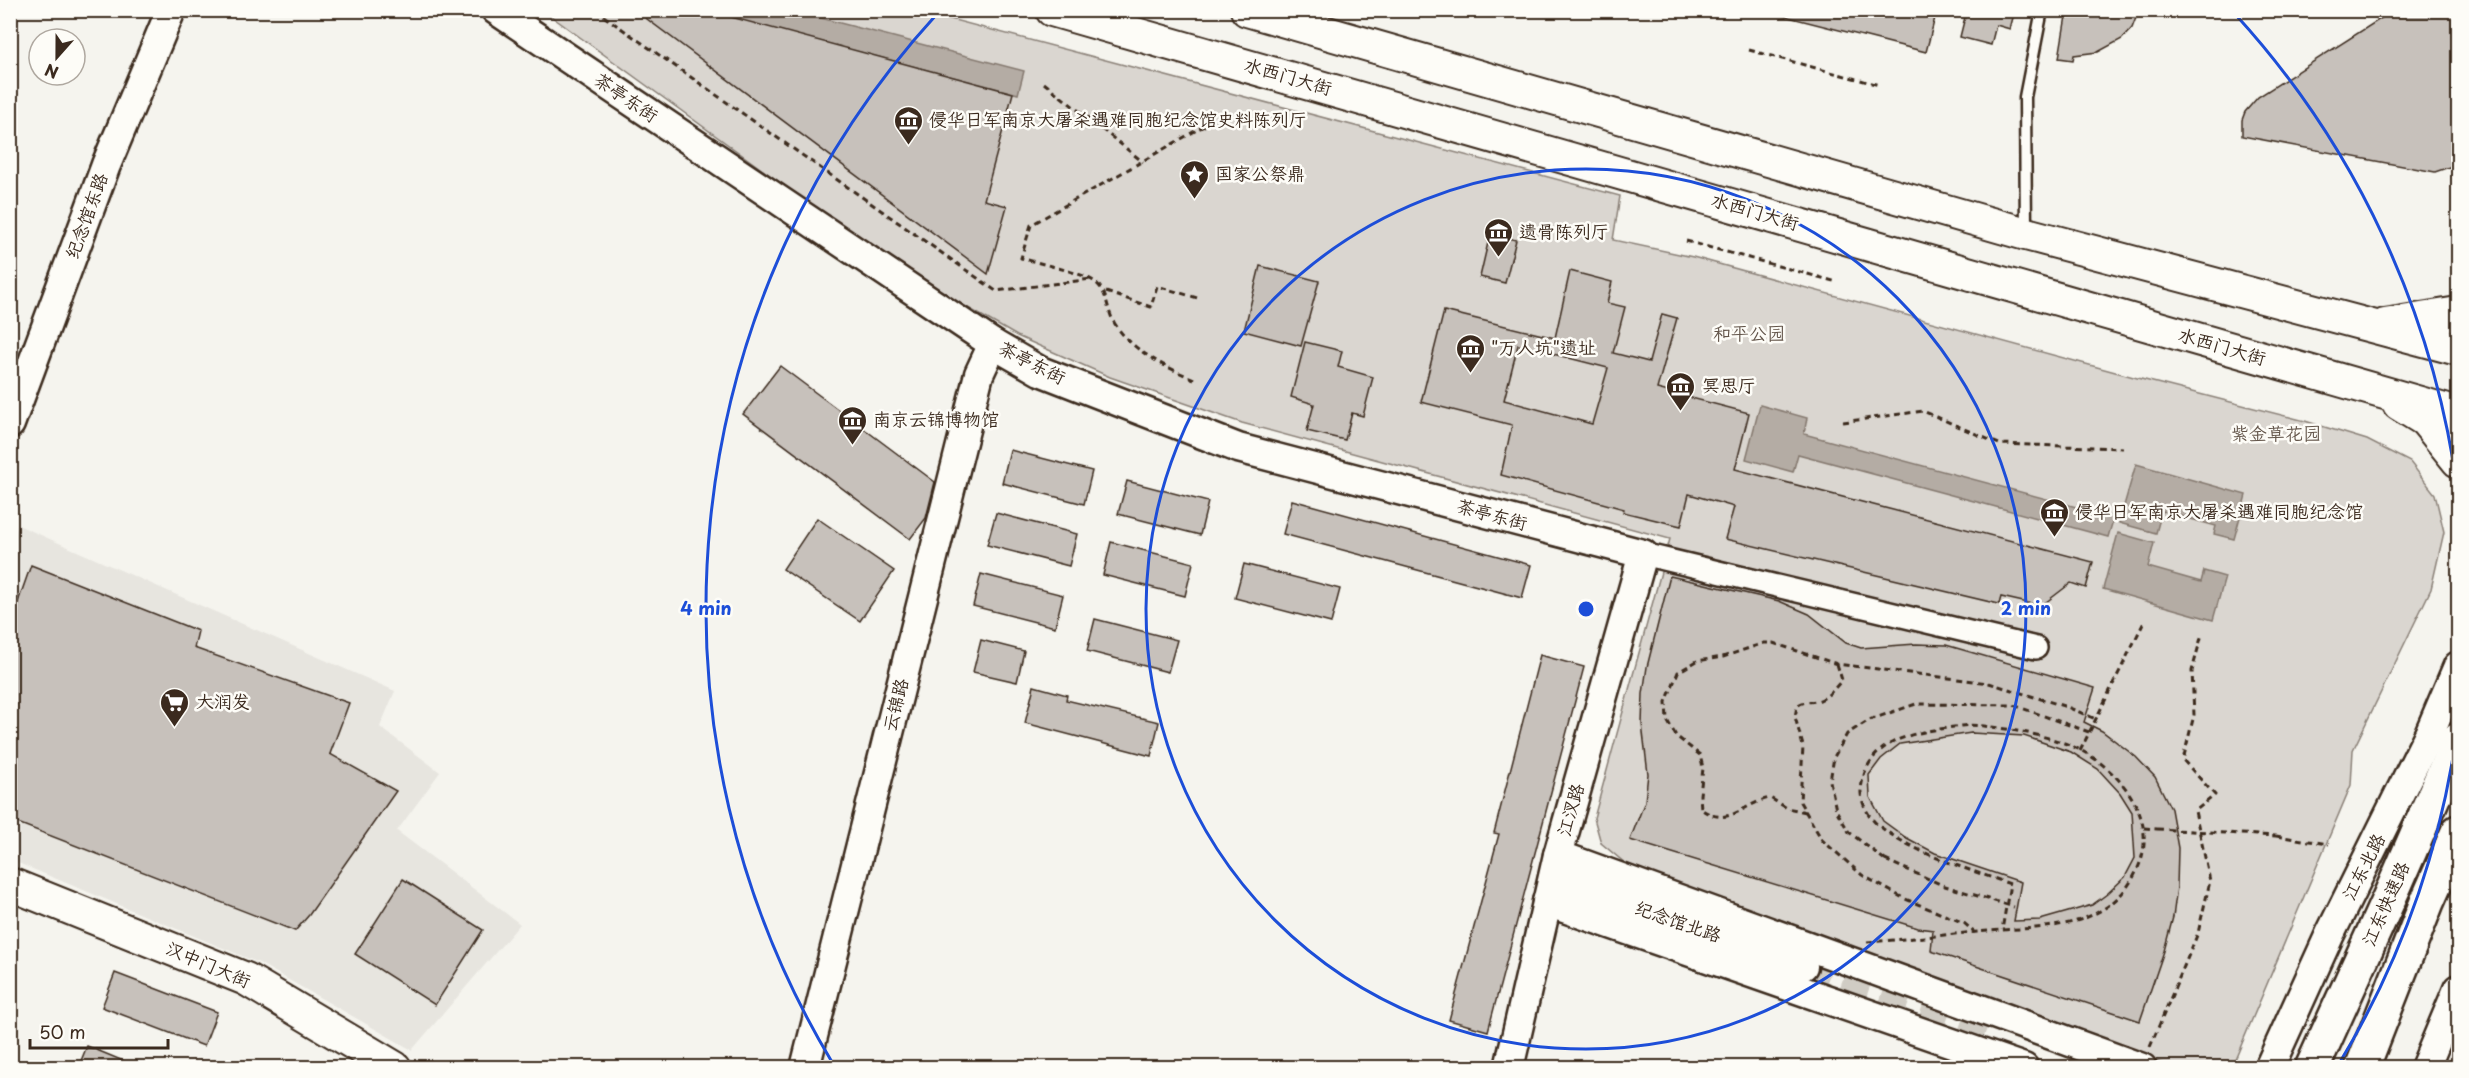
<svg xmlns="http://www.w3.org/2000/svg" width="2469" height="1078" font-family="'Playpen Sans','LXGW WenKai TC',sans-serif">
  <rect width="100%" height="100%" fill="#f5f4ee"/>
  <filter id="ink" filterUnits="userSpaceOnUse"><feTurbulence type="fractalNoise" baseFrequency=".0167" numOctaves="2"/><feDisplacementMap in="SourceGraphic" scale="12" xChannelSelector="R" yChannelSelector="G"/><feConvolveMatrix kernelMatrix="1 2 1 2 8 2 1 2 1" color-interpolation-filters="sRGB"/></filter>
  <g filter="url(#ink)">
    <path fill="#e7e5df" d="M18 525 395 691 380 727 440 772 397 831 520 924 412 1050 259 963 11 860 10 548Z"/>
    <path fill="#dad6d0" stroke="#8a8077" stroke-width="1.5" d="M544 11H920L1620 196 1613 240 1693 257 2141 379 2305 421 2367 440 2410 462 2435 494 2444 532 2431 589 2353 750 2351 785 2232 1067H2172L1881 962 1625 863 1601 843 1594 818 1670 539 1242 423 1110 377 1017 336 895 266Z"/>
    <g fill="#b4aca4" stroke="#84786e" stroke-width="1.5">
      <path d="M705 11H794L1024 71 1018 94Z"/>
      <path d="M1760 405 1807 418 1804 434 2114 517 2108 537 1798 454 1793 472 1746 459Z"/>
      <path d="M2136 464 2246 495 2234 539 2214 534 2216 526 2162 511 2156 533 2119 523Z"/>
      <path d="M2118 533 2154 543 2148 567 2201 582 2204 571 2225 577 2213 620 2103 589Z"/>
    </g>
    <g fill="#c7c1bb" stroke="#3b2a1e" stroke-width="1.5" fill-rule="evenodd">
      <path d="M635 10H705L1013 93 984 200 1007 206 988 274Z"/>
      <path d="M1785 10H1937L1926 52 1784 16Z"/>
      <path d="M1959 10H2015L2010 29 1996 25 1991 45 1960 37 1965 17 1958 15Z"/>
      <path d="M2067 10H2139L2132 28 2122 39 2098 52 2074 55 2073 60 2059 58Z"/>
      <path d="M2394 10H2458V164L2435 172 2242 136V120L2245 112 2258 97Z"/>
      <path d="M1490 234 1516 240 1505 283 1480 277Z"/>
      <path d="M1260 266 1319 281 1301 346 1244 331Z"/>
      <path d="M1570 271 1612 282 1607 303 1625 307 1613 353 1649 362 1662 314 1677 318 1657 389 1749 413 1735 469 2093 562 2086 588 2071 583 2041 606 2001 597 1999 604 1725 539 1734 507 1689 494 1681 526 1623 512 1624 509 1501 475 1512 425 1421 402 1444 311 1555 338ZM1518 345 1608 368 1592 424 1504 400Z"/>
      <path d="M1305 342 1342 351 1338 367 1373 377 1363 416 1352 413 1345 440 1307 431 1314 404 1291 397Z"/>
      <path d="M780 366 935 482 926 518 910 539 743 414Z"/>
      <path d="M1010 450 1092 471 1084 504 1002 483Z"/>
      <path d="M1127 481 1208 502 1200 535 1118 514Z"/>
      <path d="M1292 500 1531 565 1522 598 1283 534Z"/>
      <path d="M996 513 1077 534 1069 566 987 545Z"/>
      <path d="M817 518 894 571 860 621 783 569Z"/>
      <path d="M1111 542 1193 563 1185 596 1103 575Z"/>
      <path d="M1244 564 1340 589 1331 623 1235 598Z"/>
      <path d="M31 565 198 631 194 648 349 703 330 754 396 791 309 915 295 931 10 820V625Z"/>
      <path d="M981 574 1063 595 1055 627 973 606Z"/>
      <path d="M1670 576 1779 601 1809 614 1846 643 1861 648 1916 644 1946 645 2095 688 2084 722 2102 731 2136 757 2155 777 2171 809 2178 848 2177 887 2173 917 2164 951 2140 1021 1931 951 1933 930 1918 928 1630 840 1645 801 1648 774 1642 724 1643 694 1647 667ZM1971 733 2024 736 2071 752 2098 769 2120 793 2132 812 2135 858 2125 877 2107 894 2092 905 2068 912 2040 920 2014 921 2021 882 1935 853 1905 837 1883 821 1870 797 1869 775 1881 759 1900 744Z"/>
      <path d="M1095 619 1177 640 1168 672 1087 651Z"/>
      <path d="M981 640 1024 651 1017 682 973 672Z"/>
      <path d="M1540 655 1584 667 1488 1031 1449 1020 1499 834 1494 833Z"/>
      <path d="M1034 686 1067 695 1066 700 1159 722 1151 756 1025 723Z"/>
      <path d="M403 879 483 930 435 1005 355 954Z"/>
      <path d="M115 973 217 1012 204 1046 102 1007Z"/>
      <path d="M87 1046 138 1067V1068H78Z"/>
    </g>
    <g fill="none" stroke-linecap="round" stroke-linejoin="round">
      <path stroke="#d0ccc4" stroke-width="28" stroke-dasharray="28 14" stroke-linecap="butt" d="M1803 966 1986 1031"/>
      <defs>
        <path id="lane" d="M2026 231 2025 97 2042 10"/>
        <path id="street" d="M1643 554 2036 648"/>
        <g id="secondary">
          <path d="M496 10 993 344 1040 371 1238 448 1643 554 1558 855 1509 1068"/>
          <path d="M1106 25 1122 10"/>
          <path d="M10 424 106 165 171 10"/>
          <path d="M1558 855 2142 1068"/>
          <path d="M1553 879 1803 966"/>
          <path d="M1547 902 2024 1068"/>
          <path d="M805 1068 979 374 993 344"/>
          <path d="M2269 1068 2330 934 2429 734 2458 666"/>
          <path d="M2425 1068 2458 989"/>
        </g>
        <g id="primary">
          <path d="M1052 10 2458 414"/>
          <path d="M1247 10 2026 234 2458 349"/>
          <path d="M2385 325 2458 313"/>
          <path d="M2399 404 2425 420 2458 461"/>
          <path d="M10 884 246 979 395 1068"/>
        </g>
        <g id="highway">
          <path d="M2312 1068 2395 885 2458 740"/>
          <path d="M2362 1068 2427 902 2458 832"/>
        </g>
      </defs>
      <use href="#lane" stroke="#3b2a1e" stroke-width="15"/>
      <use href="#street" stroke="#3b2a1e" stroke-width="26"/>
      <use href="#secondary" stroke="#3b2a1e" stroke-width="33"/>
      <use href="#primary" stroke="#3b2a1e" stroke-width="36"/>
      <use href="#highway" stroke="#3b2a1e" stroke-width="38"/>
      <g stroke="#3b2a1e" stroke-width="3" stroke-dasharray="6 4.5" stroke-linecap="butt">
        <path d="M595 10 996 291 1092 279"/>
        <path d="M1749 50 1879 85"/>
        <path d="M1044 83 1143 162"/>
        <path d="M1686 241 1837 282"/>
        <path d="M1106 292 1151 307 1157 286 1201 299"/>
        <path d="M1194 379C1165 367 1132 351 1115 324 1105 308 1109 290 1092 280 1079 272 1038 263 1021 258L1031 225 1216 119"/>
        <path d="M1843 422 1923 411 1999 444 2123 448"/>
        <path d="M1837 664 1842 680C1835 688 1829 696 1820 700 1811 703 1805 700 1797 706L1795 717 1803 746 1800 802 1822 840 1862 875 1903 898 1964 923 1975 933"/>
        <path d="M2080 751 2145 620"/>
        <path d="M1806 812 1787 808 1770 798C1743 803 1729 829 1701 809L1700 795 1703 768 1700 755 1676 736 1667 720 1666 702 1678 672 1697 661 1723 657 1764 643H1773L1837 664 1989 683 2067 707 2096 719"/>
        <path d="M2144 828 2157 829"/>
        <path d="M2276 836 2329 844"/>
        <path d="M1885 860 1849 832 1836 810 1830 781 1834 757 1847 734 1869 720 1916 704 2013 705 2089 732"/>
        <path d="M1867 942C1912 939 1957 933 2002 930 2035 928 2070 928 2100 911 2120 900 2134 881 2141 860 2154 818 2125 779 2092 757 2067 740 2034 734 2006 729 1990 727 1976 724 1961 726 1918 732 1866 737 1861 790 1860 801 1869 818 1878 825 1916 855 1966 868 2010 884L2002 930"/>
        <path d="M2150 1047 2198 933 2210 881 2195 811 2215 795 2183 760 2194 715 2192 671 2202 634"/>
      </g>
      <use href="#lane" stroke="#fdfcf7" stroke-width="10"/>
      <use href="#street" stroke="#fdfcf7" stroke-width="21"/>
      <use href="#secondary" stroke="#fdfcf7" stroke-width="28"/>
      <use href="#primary" stroke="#fdfcf7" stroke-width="32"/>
      <use href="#highway" stroke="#fdfcf7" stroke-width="33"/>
      <g stroke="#3b2a1e" stroke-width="3" stroke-dasharray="6 4.5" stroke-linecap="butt">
        <path d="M2157 829 2276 836"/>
        <path d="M1885 860 1945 886 2014 907"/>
      </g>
    </g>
  </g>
  <g fill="none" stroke="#1d4ed8" stroke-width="3">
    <circle cx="1586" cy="609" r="440"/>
    <path d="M2458 724A880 880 0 0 1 2340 1062M832 1062A880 880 0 0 1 937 14M2235 14A880 880 0 0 1 2458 494"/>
  </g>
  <defs>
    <symbol id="museum-pin" viewBox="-11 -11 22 30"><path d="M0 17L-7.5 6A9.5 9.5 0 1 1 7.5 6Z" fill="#3b2a1e" stroke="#fdfcf7"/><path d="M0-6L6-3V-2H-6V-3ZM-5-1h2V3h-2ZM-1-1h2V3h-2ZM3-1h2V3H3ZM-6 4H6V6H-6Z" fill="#fff"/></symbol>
    <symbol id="sight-pin" viewBox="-11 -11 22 30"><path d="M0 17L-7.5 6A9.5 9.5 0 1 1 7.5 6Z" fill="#3b2a1e" stroke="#fdfcf7"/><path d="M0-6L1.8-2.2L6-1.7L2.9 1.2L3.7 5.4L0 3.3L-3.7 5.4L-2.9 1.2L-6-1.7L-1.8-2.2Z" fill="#fff"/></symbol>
    <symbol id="supermarket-pin" viewBox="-11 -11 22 30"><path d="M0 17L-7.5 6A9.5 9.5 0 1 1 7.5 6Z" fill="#3b2a1e" stroke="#fdfcf7"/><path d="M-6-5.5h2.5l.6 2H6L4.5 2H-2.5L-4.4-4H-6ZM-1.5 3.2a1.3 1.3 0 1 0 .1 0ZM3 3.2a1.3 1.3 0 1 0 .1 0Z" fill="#fff"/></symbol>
  </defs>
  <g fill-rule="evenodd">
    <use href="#museum-pin" x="892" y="104" width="33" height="45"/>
    <use href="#sight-pin" x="1178" y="158" width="33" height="45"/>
    <use href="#museum-pin" x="1482" y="216" width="33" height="45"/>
    <use href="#museum-pin" x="1454" y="332" width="33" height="45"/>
    <use href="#museum-pin" x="1664" y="370" width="33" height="45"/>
    <use href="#museum-pin" x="836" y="404" width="33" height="45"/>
    <use href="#museum-pin" x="2038" y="496" width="33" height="45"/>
    <use href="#supermarket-pin" x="158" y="686" width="33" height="45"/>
  </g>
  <g text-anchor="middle" stroke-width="5" stroke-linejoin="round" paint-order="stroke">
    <g font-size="18" fill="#3b2a1e" stroke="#fdfcf7">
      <text transform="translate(1288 77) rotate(16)" y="6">水西门大街</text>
      <text transform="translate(626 98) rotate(34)" y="6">茶亭东街</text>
      <text transform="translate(1755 212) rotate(16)" y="6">水西门大街</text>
      <text transform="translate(87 216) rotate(-70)" y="6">纪念馆东路</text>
      <text transform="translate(2222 347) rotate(16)" y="6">水西门大街</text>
      <text transform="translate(1032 363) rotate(27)" y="6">茶亭东街</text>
      <text transform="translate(1492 515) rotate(15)" y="6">茶亭东街</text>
      <text transform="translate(896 705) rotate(-76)" y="6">云锦路</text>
      <text transform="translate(1571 810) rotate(-74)" y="6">江汊路</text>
      <text transform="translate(2364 867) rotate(-63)" y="6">江东北路</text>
      <text transform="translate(2386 904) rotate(-66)" y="6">江东快速路</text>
      <text transform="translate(1678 922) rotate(19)" y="6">纪念馆北路</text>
      <text transform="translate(208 965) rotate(23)" y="6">汉中门大街</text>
    </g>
    <g font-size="18" fill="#3b2a1e" stroke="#fdfcf7" text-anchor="start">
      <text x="929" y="126">侵华日军南京大屠杀遇难同胞纪念馆史料陈列厅</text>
      <text x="1215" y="180">国家公祭鼎</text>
      <text x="1519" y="238">遗骨陈列厅</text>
      <text x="1491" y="354">"万人坑"遗址</text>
      <text x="1702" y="392">冥思厅</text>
      <text x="873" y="426">南京云锦博物馆</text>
      <text x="2075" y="518">侵华日军南京大屠杀遇难同胞纪念馆</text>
      <text x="196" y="708">大润发</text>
    </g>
    <g font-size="18" fill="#63554a" stroke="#fdfcf7">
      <text x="1749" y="340">和平公园</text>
      <text x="2276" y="440">紫金草花园</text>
    </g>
  </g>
  <circle cx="1586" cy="609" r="9" fill="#1d4ed8" stroke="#fdfcf7" stroke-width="3"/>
  <g font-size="18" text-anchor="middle" font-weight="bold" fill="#1d4ed8" stroke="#fdfcf7" stroke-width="5" stroke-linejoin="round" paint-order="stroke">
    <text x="2026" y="615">2 min</text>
    <text x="706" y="615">4 min</text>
  </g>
  <rect width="2469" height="1078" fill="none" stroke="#fdfcf7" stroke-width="36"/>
  <rect x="18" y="18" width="2433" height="1042" fill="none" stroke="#3b2a1e" stroke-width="2" filter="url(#ink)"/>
  <g transform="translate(57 57) rotate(201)"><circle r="28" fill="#fdfcf7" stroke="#afa8a0" stroke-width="1.5"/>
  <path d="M0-4.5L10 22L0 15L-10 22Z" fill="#3b2a1e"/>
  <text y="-9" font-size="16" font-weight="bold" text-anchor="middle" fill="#3b2a1e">N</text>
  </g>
  <path d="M30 1039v9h138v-9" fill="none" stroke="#3b2a1e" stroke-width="3"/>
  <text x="39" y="1039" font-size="18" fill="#3b2a1e" stroke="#fdfcf7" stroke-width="4.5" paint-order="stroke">50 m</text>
</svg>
